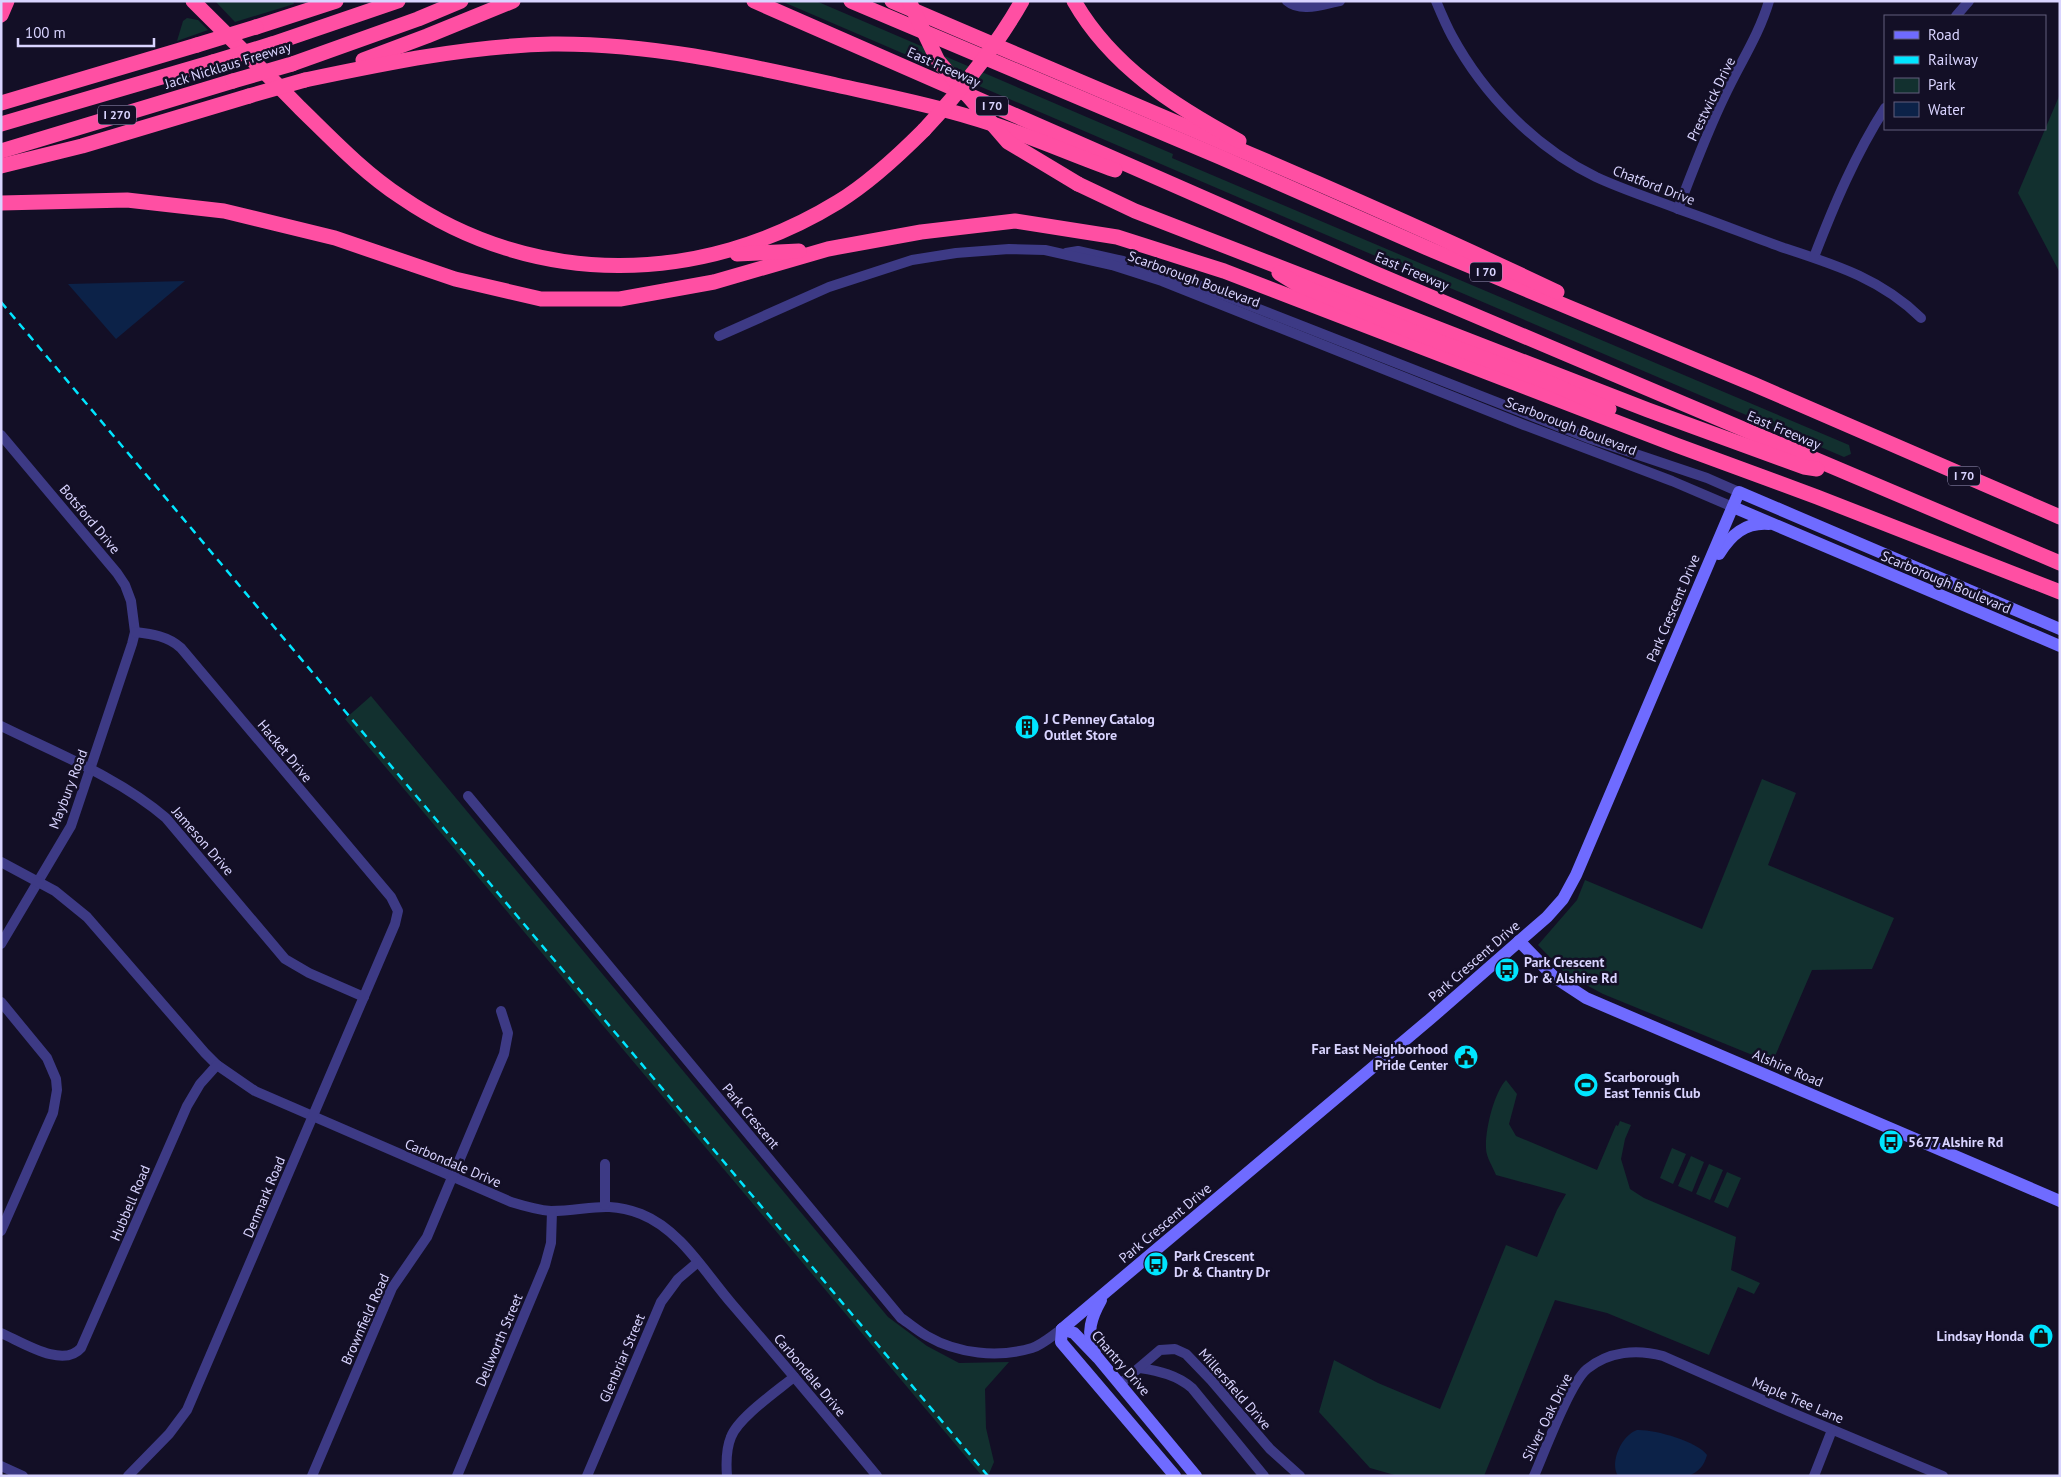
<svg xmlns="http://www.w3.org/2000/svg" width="2061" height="1477" font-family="'PT Sans',sans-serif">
  <rect width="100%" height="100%" fill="#130f26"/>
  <g fill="#12302f">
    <path d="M215 1H293L294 4 235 22Z"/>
    <path d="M781 1H816L1173 154 1172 158 1849 445 1851 454 1844 457Z"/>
    <path d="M187 18 198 20 208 30 177 41 183 21Z"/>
    <path d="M2060 94V273L2018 193Z"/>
    <path d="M371 696 888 1317 927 1346 959 1363 1009 1362 985 1389 986 1428 994 1462 988 1476H982L345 719Z"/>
    <path d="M1762 779 1796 793 1768 865 1894 918 1872 969 1812 970 1772 1063 1603 994 1566 974 1538 945 1577 900 1585 880 1702 929Z"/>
    <path d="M1506 1080 1517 1094 1509 1124 1516 1136 1597 1170 1616 1125 1618 1126 1620 1121 1631 1125 1625 1139 1621 1159 1630 1189 1644 1198 1736 1237 1731 1270 1760 1283 1754 1294 1738 1287 1709 1355 1607 1313 1555 1300 1484 1476H1398L1370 1468 1319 1412 1334 1360 1378 1383 1440 1409 1506 1245 1537 1257 1557 1210 1566 1194 1496 1175C1493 1167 1486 1157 1486 1148 1485 1130 1494 1093 1506 1080Z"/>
    <path d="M1672 1148 1686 1154 1673 1184 1660 1178Z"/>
    <path d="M1691 1156 1704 1162 1692 1192 1678 1186Z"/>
    <path d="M1709 1164 1723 1170 1710 1200 1696 1194Z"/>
    <path d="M1727 1172 1741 1178 1728 1208 1714 1202Z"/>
  </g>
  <g fill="#0c2248">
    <path d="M185 281 116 339 68 284Z"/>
    <path d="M1637 1430C1653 1429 1697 1441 1707 1455 1704 1466 1699 1471 1689 1476H1618C1609 1462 1622 1435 1637 1430Z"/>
  </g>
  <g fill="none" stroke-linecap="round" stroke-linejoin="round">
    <g stroke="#3d3a85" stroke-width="10">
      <path d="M1287 1C1301 13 1324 4 1340 1"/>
      <path d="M1436 1C1441 13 1446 25 1452 36 1484 95 1535 147 1596 177 1624 190 1653 199 1681 210 1716 222 1750 236 1784 248 1836 265 1881 279 1921 318"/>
      <path d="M1956 16 1969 1"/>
      <path d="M1678 209C1693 170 1707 132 1725 95 1740 63 1759 35 1769 1"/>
      <path d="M1066 253 1078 251 1123 261"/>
      <path d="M1814 257C1834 205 1855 155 1885 108"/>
      <path d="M1139 266 1195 284 1591 439 1707 478 1739 492"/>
      <path d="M719 336 829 287 912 260 956 253 1009 249 1045 250 1112 265 1162 281 1524 425 1672 481 1733 507"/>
      <path d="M1 435 117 573 125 585 131 601 135 632 132 644 71 826 1 944"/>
      <path d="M1 726C56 753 120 778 166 818L285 959 309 973 364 997"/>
      <path d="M468 796 901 1318C910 1324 918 1331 927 1336 958 1354 998 1358 1032 1348 1042 1345 1053 1335 1062 1329"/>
      <path d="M1 862 55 891 87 917 205 1053 217 1065 255 1091 511 1202C524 1206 537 1210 551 1211 587 1211 605 1200 641 1214 681 1230 705 1273 732 1304 781 1361 829 1418 877 1476"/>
      <path d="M1 1002 47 1058 56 1079 57 1090 53 1113 1 1231"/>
      <path d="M605 1205V1164"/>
      <path d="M1 1333C22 1342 63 1369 81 1348L187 1106 200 1084 217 1065"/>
      <path d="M1140 1368C1159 1371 1177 1375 1192 1388L1264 1476"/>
      <path d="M1120 1384 1160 1350 1175 1349 1186 1354 1211 1380 1270 1449 1300 1476"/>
      <path d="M1 1466 23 1476"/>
      <path d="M128 1476 169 1434 187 1410 395 924 398 911 391 897 181 648C168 636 152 634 135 632"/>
      <path d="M312 1476 392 1288 427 1237 504 1054 508 1033 501 1011"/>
      <path d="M457 1476 545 1265 551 1243 552 1211"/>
      <path d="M587 1476 661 1302 678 1279 698 1262"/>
      <path d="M727 1476C726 1463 726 1449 731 1437 738 1418 777 1391 794 1377"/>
      <path d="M1534 1476C1544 1453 1570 1383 1587 1369 1609 1351 1637 1349 1663 1356L1788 1411 1943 1476"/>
      <path d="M1814 1476 1832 1430"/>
    </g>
    <g stroke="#6f6bff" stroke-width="12">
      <path d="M1733 507 2060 646"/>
      <path d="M1719 554C1731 535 1745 522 1769 524"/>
      <path d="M1519 941 1554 977 1586 998 2060 1201"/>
      <path d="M1062 1329 1429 1020 1547 917 1563 899 1576 875 1739 492 2060 629"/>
      <path d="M1062 1329 1074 1333 1098 1358 1196 1476"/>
      <path d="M1062 1329 1061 1342 1175 1476"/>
      <path d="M1095 1351C1085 1334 1092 1316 1101 1300"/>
    </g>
    <g stroke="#ff4fa3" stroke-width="15">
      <path d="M193 1C229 37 265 72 300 108 332 139 363 172 401 197 535 289 701 286 838 202 869 183 898 156 924 130"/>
      <path d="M754 1 1377 274 2060 563"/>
      <path d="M851 1 1220 157 1434 251 1753 384 2060 517"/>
      <path d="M892 1C1114 97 1338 188 1557 292"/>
      <path d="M1074 1C1111 66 1174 106 1239 141"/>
      <path d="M1 15 7 1"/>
      <path d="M256 27 336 1"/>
      <path d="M272 44 398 1"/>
      <path d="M363 60 427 36 513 1"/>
      <path d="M292 64 418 19 461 1"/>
      <path d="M305 80C386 63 468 46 552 44 649 43 742 64 836 85 881 95 927 104 970 117 1020 131 1067 153 1115 170"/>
      <path d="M1 103 197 45"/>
      <path d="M1 124 213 62"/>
      <path d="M1 151 233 81"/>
      <path d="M1 166 82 146 249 96"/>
      <path d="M1078 184 1135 211 1648 410 1804 467 1817 469"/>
      <path d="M1 203 127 200 224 211 335 238 455 279 541 299H620L714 282 828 249 921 232 1015 221 1117 237 1224 271 1676 445 1817 497 2060 592"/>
      <path d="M737 254 799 251"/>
      <path d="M1279 273 1297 284 1416 333 1550 383 1609 409"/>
    </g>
    <path stroke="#00e5ff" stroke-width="2.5" stroke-dasharray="8 6" stroke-linecap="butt" d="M1 302 988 1476"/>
    <g stroke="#ff4fa3" stroke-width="15">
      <path d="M909 1 938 61 1008 142 1078 184"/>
      <path d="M197 45 256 27"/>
      <path d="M213 62 272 44"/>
      <path d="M233 81 292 64"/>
      <path d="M249 96 305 80"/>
      <path d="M924 130C961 90 995 49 1022 1"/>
    </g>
  </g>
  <defs>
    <symbol id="building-disc" viewBox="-11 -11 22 22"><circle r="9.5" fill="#00e5ff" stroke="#130f26"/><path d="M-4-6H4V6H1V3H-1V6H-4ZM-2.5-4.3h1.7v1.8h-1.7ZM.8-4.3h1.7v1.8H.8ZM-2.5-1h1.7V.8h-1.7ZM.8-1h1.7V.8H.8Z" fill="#111"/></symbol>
    <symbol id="bus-disc" viewBox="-11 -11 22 22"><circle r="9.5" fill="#00e5ff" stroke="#130f26"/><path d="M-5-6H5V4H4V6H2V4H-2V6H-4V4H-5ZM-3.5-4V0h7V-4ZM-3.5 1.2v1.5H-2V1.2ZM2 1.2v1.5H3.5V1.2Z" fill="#111"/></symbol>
    <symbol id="civic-disc" viewBox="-11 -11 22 22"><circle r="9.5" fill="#00e5ff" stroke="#130f26"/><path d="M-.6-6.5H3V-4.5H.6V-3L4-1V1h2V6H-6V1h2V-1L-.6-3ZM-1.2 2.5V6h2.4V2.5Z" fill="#111"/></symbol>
    <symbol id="stadium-disc" viewBox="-11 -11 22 22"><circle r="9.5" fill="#00e5ff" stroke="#130f26"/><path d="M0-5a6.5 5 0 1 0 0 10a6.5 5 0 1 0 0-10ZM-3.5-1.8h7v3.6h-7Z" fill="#111"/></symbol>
    <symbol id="shop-disc" viewBox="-11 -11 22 22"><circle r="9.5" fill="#00e5ff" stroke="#130f26"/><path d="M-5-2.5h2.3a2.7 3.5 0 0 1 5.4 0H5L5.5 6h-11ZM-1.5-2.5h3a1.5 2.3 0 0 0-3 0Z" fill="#111"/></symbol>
  </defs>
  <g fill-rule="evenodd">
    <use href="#building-disc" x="1013" y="713" width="28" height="28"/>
    <use href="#bus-disc" x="1493" y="956" width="28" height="28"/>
    <use href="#civic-disc" x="1452" y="1043" width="28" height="28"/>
    <use href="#stadium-disc" x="1572" y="1071" width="28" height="28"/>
    <use href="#bus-disc" x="1877" y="1128" width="28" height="28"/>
    <use href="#bus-disc" x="1142" y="1250" width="28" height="28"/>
    <use href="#shop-disc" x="2027" y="1322" width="28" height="28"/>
  </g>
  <g text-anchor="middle" stroke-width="5" stroke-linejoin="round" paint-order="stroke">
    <g fill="#130f26" stroke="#9e99be" stroke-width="1">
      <rect x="976" y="96.5" width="32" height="19" rx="4"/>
      <rect x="98" y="105.5" width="38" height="19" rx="4"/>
      <rect x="1470" y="262.5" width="32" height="19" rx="4"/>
      <rect x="1948" y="466.5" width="32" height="19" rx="4"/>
    </g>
    <g font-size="12" font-weight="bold" fill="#d9d4ff">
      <text x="992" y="110">I 70</text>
      <text x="117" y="119">I 270</text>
      <text x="1486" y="276">I 70</text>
      <text x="1964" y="480">I 70</text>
    </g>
    <g font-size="14" fill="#d9d4ff" stroke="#130f26">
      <text transform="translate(228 65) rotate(-17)" y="5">Jack Nicklaus Freeway</text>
      <text transform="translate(944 67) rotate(24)" y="5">East Freeway</text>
      <text transform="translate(1711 99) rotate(-64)" y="5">Prestwick Drive</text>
      <text transform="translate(1654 185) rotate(21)" y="5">Chatford Drive</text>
      <text transform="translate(1412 271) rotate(23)" y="5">East Freeway</text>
      <text transform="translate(1194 279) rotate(20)" y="5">Scarborough Boulevard</text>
      <text transform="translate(1571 426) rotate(21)" y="5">Scarborough Boulevard</text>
      <text transform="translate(1784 430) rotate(23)" y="5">East Freeway</text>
      <text transform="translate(90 519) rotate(50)" y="5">Botsford Drive</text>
      <text transform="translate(1946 582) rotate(23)" y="5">Scarborough Boulevard</text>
      <text transform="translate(1673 608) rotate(-67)" y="5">Park Crescent Drive</text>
      <text transform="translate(285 751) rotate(50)" y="5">Hacket Drive</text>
      <text transform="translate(68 789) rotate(-69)" y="5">Maybury Road</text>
      <text transform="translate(203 841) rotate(49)" y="5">Jameson Drive</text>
      <text transform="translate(1474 961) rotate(-41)" y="5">Park Crescent Drive</text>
      <text transform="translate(1788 1068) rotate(23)" y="5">Alshire Road</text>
      <text transform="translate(751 1116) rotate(50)" y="5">Park Crescent</text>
      <text transform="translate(453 1163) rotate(23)" y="5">Carbondale Drive</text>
      <text transform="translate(264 1197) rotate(-67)" y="5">Denmark Road</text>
      <text transform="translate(130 1203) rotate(-67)" y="5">Hubbell Road</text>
      <text transform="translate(1165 1223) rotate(-40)" y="5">Park Crescent Drive</text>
      <text transform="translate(365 1319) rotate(-66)" y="5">Brownfield Road</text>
      <text transform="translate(499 1340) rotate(-67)" y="5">Dellworth Street</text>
      <text transform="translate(622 1358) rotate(-67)" y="5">Glenbriar Street</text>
      <text transform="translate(1121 1363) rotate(49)" y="5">Chantry Drive</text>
      <text transform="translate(810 1375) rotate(50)" y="5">Carbondale Drive</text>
      <text transform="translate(1235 1389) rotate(49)" y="5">Millersfield Drive</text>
      <text transform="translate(1798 1400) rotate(23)" y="5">Maple Tree Lane</text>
      <text transform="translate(1547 1417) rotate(-64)" y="5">Silver Oak Drive</text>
    </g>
    <g font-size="14" font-weight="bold" fill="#d9d4ff" stroke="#130f26" text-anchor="start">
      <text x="1044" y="724">J C Penney Catalog<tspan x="1044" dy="16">Outlet Store</tspan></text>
      <text x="1524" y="967">Park Crescent<tspan x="1524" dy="16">Dr &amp; Alshire Rd</tspan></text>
      <text x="1448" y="1054" text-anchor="end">Far East Neighborhood<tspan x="1448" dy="16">Pride Center</tspan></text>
      <text x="1604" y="1082">Scarborough<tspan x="1604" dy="16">East Tennis Club</tspan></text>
      <text x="1908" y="1147">5677 Alshire Rd</text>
      <text x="1174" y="1261">Park Crescent<tspan x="1174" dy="16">Dr &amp; Chantry Dr</tspan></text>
      <text x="2024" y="1341" text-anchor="end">Lindsay Honda</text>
    </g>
  </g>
  <rect width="2061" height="1477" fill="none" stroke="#d9d4ff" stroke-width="5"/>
  <rect x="1884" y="15" width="162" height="115" fill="#130f26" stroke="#625e7d"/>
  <rect x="1894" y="31" width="25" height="8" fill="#6f6bff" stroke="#625e7d"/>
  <text x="1928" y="40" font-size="15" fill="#d9d4ff">Road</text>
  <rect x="1894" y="56" width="25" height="8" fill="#00e5ff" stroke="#625e7d"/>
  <text x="1928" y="65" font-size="15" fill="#d9d4ff">Railway</text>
  <rect x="1894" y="78" width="25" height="15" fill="#12302f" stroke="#625e7d"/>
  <text x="1928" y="90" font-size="15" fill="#d9d4ff">Park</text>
  <rect x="1894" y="102" width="25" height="15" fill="#0c2248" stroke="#625e7d"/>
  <text x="1928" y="115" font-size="15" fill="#d9d4ff">Water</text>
  <path d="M18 38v8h136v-8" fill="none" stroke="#d9d4ff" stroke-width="2.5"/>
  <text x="25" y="38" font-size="15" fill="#d9d4ff" stroke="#130f26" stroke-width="4" paint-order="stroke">100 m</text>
</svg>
